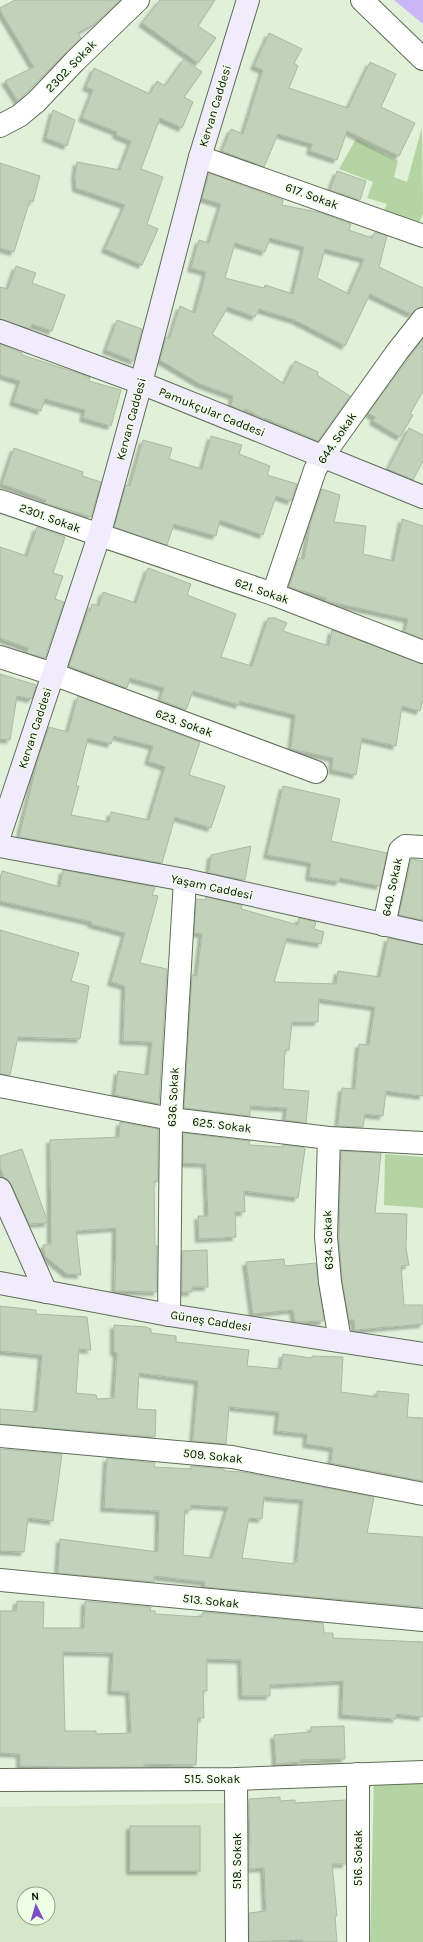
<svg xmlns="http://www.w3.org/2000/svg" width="423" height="1942" font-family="Karla,sans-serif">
  <defs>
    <filter id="shadow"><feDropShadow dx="-3.5" dy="3.5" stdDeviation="1" flood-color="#0004"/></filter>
  </defs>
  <rect width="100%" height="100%" fill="#e1f1d9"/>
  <path fill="#d4e8c9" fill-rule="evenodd" d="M226 1803 227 1942H0V1807ZM24 1894H48V1918H24Z"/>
  <g fill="#b4d4a3">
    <path d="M422 127 423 214 417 227 382 214 387 204 367 198 373 182 339 169 356 139 398 161 394 177 407 182Z"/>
    <path d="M385 1154 423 1157V1208L384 1205Z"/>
    <path d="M374 1780 423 1782V1942H370Z"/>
  </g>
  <path fill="#cab6f7" d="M394 0H423V24Z"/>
  <g fill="#c2d2ba" stroke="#aab9a2" fill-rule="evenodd" filter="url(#shadow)">
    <path d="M15 0H120L96 23 78 33 81 38 18 101 5 81 34 67 0 10V8Z"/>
    <path d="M160 0H215L198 26 216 38 198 63 142 23Z"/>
    <path d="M269 33 302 49 294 63 298 66 289 88 348 108 370 62 396 74 381 107 415 123 399 156 347 131 337 160 310 151 312 144 278 134 264 167 222 151 231 129 243 134 263 70 254 66Z"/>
    <path d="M184 59 202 72 184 97 193 102 182 128 160 118 141 169 163 177 147 224 158 229 142 265 105 249 125 205 76 188 75 176 77 162 120 170 131 141 116 135 117 132 82 118 93 90 86 87 94 68 150 94 157 81 165 86Z"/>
    <path d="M53 110 75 120 67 146 46 138Z"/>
    <path d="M0 163 40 176 33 202 30 200 14 252 0 248Z"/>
    <path d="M337 171 366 181 360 200 330 190Z"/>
    <path d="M209 173 283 200 282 205 322 213 351 224 349 230 372 238 375 232 387 236 379 267 423 288V307L418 308 411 314 370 294 345 346 295 320 259 309 255 317 228 307 212 334 284 384 295 361 318 372 317 375 350 396 318 441 265 418 264 419 245 409 244 411 238 409 231 405 233 396 200 384 160 360 166 337 170 338 180 306 195 313 206 272 191 268 199 240 209 243 221 204 202 198ZM270 238 304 247 293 294 265 285 264 288 225 278 235 243 265 252ZM325 249 364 259 349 294 317 278Z"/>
    <path d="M16 266 36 273 32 283 65 295 52 331 32 324 30 329 0 319V287L8 289Z"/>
    <path d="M117 320 142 329 134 361 106 350Z"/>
    <path d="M423 339V391L410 414 413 415 400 437 373 421 375 417 368 413Z"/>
    <path d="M0 344 22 353V355L90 377 89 381 121 390 111 426 83 418 85 410 45 399 41 411 13 402 20 381 0 375Z"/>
    <path d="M409 428 423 435V461L413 480 388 469Z"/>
    <path d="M211 436 242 445 239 454 270 466 267 475 297 484 291 501 276 496 263 535 220 520 216 536 174 524 167 545 114 527 126 485 130 486 143 440 172 448 169 459 202 469Z"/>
    <path d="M14 448 83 472 82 476 101 482 91 517 45 503 46 500 2 484Z"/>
    <path d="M322 489 340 495 334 522 366 526 363 554 394 561 402 519 423 526V639L405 632 408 619 326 601V598L289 587 299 558 304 559 311 521Z"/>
    <path d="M37 527 65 537 53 573 63 576 55 599 64 602 45 658 27 653 28 648 0 638V547L27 556Z"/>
    <path d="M148 568 191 584 187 595 236 614 221 657 252 666 268 618H275L287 623 283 631 329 646 332 630 423 664V699L420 711 402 706 396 746 362 738 356 775 332 770 333 758 291 749 295 715 240 701 239 705 193 691 186 710 160 700 164 688 130 678 127 688 69 666 88 610 90 611 92 604 99 606 103 592 136 603Z"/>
    <path d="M0 674 36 685 32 699 17 696 10 740 0 739Z"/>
    <path d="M78 696 200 742 189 775 225 786 211 828 175 817 162 863 19 837 39 755 49 727 68 732ZM114 736 153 746 148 761 165 767 149 820 111 812 109 822 71 815 79 786H76L88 738 111 744Z"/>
    <path d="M283 786 340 799 331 841 387 853 380 886 340 878 339 882 309 877 311 863 267 855Z"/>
    <path d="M251 846 245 880 209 873 211 855Z"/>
    <path d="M411 859 423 861V920L399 915Z"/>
    <path d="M63 870 155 887 152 895 158 896 140 963 167 969 159 1104 115 1095 118 1071 148 1075 152 1042 123 1041 125 986 111 982 125 933 91 924 92 922 0 901V880L2 871 60 887Z"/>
    <path d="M206 897 242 905 241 909 298 925 299 918 316 922 314 929 324 932 321 944 287 938 274 982 336 984 338 971 380 977 388 938 423 945V1096L386 1091 383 1116 365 1114 363 1127 338 1126 342 1088 355 1089 359 1044 369 1045 375 1007 319 999 318 1022H292L289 1050H285L283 1089 309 1091 306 1123 285 1120 287 1108 250 1106V1116L184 1108 192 975 197 976 202 934 194 933 196 899 206 900Z"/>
    <path d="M0 930 79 953 71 981 89 986 80 1039 18 1037 10 1075 0 1074Z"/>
    <path d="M120 1122 158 1129V1182L154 1181 155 1246H157V1292L115 1291 116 1228 76 1231 81 1275 67 1274 45 1256 43 1245 51 1244 50 1140 119 1137Z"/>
    <path d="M183 1133 250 1141 249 1145 283 1147V1145L303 1147 305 1149 298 1198 244 1191 245 1212H235L236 1237 199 1239 198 1216H208L206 1164 183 1163Z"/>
    <path d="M22 1149 48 1223 29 1224 11 1184 4 1178 0 1166V1156Z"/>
    <path d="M341 1151 381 1153 375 1213 407 1214 406 1248 409 1265 401 1266 404 1305H423V1324L355 1330 354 1320H349L342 1280 339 1237Z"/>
    <path d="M207 1250 208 1287H192V1292H182V1251Z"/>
    <path d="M284 1259 285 1266 316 1263 324 1321 295 1322 293 1310 253 1314 246 1262Z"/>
    <path d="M0 1306 36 1310V1314L87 1317 91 1350 79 1349 76 1393 96 1395 97 1399 114 1398 117 1353 114 1352V1325L146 1327 151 1329V1333L176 1336V1342L249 1350 247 1366 281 1369 283 1354 312 1358V1356L343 1357 341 1392 377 1397V1391L409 1394 407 1417 423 1418V1481L331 1463 333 1448 306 1444 307 1434 277 1431 279 1412 229 1407 226 1444 193 1441 198 1381 139 1373 137 1409 156 1410 155 1437 0 1424V1409L37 1412 42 1355 0 1351Z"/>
    <path d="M0 1449 62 1454 53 1521 28 1518 24 1552 0 1551Z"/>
    <path d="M107 1458 155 1463 154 1467 191 1469V1466L224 1469V1471L243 1472 374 1497 367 1533 423 1537V1607L205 1587V1582L154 1576V1582L58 1573 60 1539 158 1552 159 1511 104 1508ZM264 1497 303 1500 297 1562 295 1561V1564L242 1558 249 1518 262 1519ZM191 1505 228 1507 212 1558 183 1555 185 1510H191Z"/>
    <path d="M17 1601 44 1602 43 1628H84L85 1601 151 1607 150 1611H155V1614L202 1617 203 1612 323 1623 324 1633H333V1638L423 1642V1717L396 1714V1719L342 1715 343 1681 270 1685V1696H242L241 1660 207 1659V1691H203L204 1718H198L196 1765 144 1764V1767H76L20 1766V1754L0 1753V1611H16ZM63 1652 113 1653 111 1691 129 1692 131 1733 96 1734V1731H65Z"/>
    <path d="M344 1726 345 1759 300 1760V1762L276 1764 274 1735 311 1732V1727Z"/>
    <path d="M280 1797V1801L295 1800V1803L346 1800V1864H332L337 1916H335L337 1942H303V1940L249 1942V1913L266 1911 264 1868 249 1869V1844H250L249 1799Z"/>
    <rect x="130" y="1826" width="70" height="45"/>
  </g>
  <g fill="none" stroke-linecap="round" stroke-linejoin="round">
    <defs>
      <g id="street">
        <path d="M362 0 423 59"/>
        <path d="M0 126 19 116 36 102 75 61 138 0"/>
        <path d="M200 157 423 236"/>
        <path d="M0 501 273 594 423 652"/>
        <path d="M273 594 315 470 322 457 397 352 423 319"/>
        <path d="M0 657 53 674 316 772"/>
        <path d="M384 925 400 850 405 846 423 847"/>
        <path d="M0 1086 171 1119 329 1138 423 1143"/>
        <path d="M329 1138 326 1237 330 1282 340 1340"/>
        <path d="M169 1315 171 1119 185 880"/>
        <path d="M0 1436 232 1457 423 1494"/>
        <path d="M0 1580 423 1620"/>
        <path d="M358 1774V1942"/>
        <path d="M236 1779 237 1942"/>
        <path d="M0 1780 236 1779 423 1772"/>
      </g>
      <g id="secondary">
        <path d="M0 331 141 383 423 497"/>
        <path d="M0 834 99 536 141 383 200 157 248 0"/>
        <path d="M0 846 185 880 423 933"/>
        <path d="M0 1189 46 1292"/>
        <path d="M0 1283 169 1315 423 1354"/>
      </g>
    </defs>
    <use href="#street" stroke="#5f6d58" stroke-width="24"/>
    <use href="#secondary" stroke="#5f6d58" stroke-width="24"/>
    <use href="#street" stroke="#fff" stroke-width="22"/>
    <use href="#secondary" stroke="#f1ecfc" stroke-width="22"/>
  </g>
  <g text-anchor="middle" stroke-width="3" stroke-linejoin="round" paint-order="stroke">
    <g font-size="12" fill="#090e07" stroke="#efffe6">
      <text transform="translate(71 66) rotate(-46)" y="4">2302. Sokak</text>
      <text transform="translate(215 106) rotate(-73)" y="4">Kervan Caddesi</text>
      <text transform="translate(312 196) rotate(20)" y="4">617. Sokak</text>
      <text transform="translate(212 412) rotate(22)" y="4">Pamukçular Caddesi</text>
      <text transform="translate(131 419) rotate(-75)" y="4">Kervan Caddesi</text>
      <text transform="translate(337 438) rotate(-56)" y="4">644. Sokak</text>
      <text transform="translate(50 518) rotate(20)" y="4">2301. Sokak</text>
      <text transform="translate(262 591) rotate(19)" y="4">621. Sokak</text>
      <text transform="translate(184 723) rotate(20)" y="4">623. Sokak</text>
      <text transform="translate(35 728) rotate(-72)" y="4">Kervan Caddesi</text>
      <text transform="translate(212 887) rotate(12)" y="4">Yaşam Caddesi</text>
      <text transform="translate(392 887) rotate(-78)" y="4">640. Sokak</text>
      <text transform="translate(173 1097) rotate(-87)" y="4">636. Sokak</text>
      <text transform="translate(222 1125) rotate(7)" y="4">625. Sokak</text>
      <text transform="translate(328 1240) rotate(-92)" y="4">634. Sokak</text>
      <text transform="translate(211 1321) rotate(9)" y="4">Güneş Caddesi</text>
      <text transform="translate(213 1456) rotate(6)" y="4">509. Sokak</text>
      <text transform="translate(211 1601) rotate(6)" y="4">513. Sokak</text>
      <text x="212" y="1783">515. Sokak</text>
      <text transform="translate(358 1858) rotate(-90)" y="4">516. Sokak</text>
      <text transform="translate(237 1861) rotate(-90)" y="4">518. Sokak</text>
    </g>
  </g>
  <g transform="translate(36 1906) rotate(355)"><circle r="19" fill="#efffe6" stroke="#939f8d"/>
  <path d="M0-3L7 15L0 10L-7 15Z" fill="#7d4dc6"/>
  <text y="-6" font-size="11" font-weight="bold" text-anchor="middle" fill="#090e07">N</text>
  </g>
</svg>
